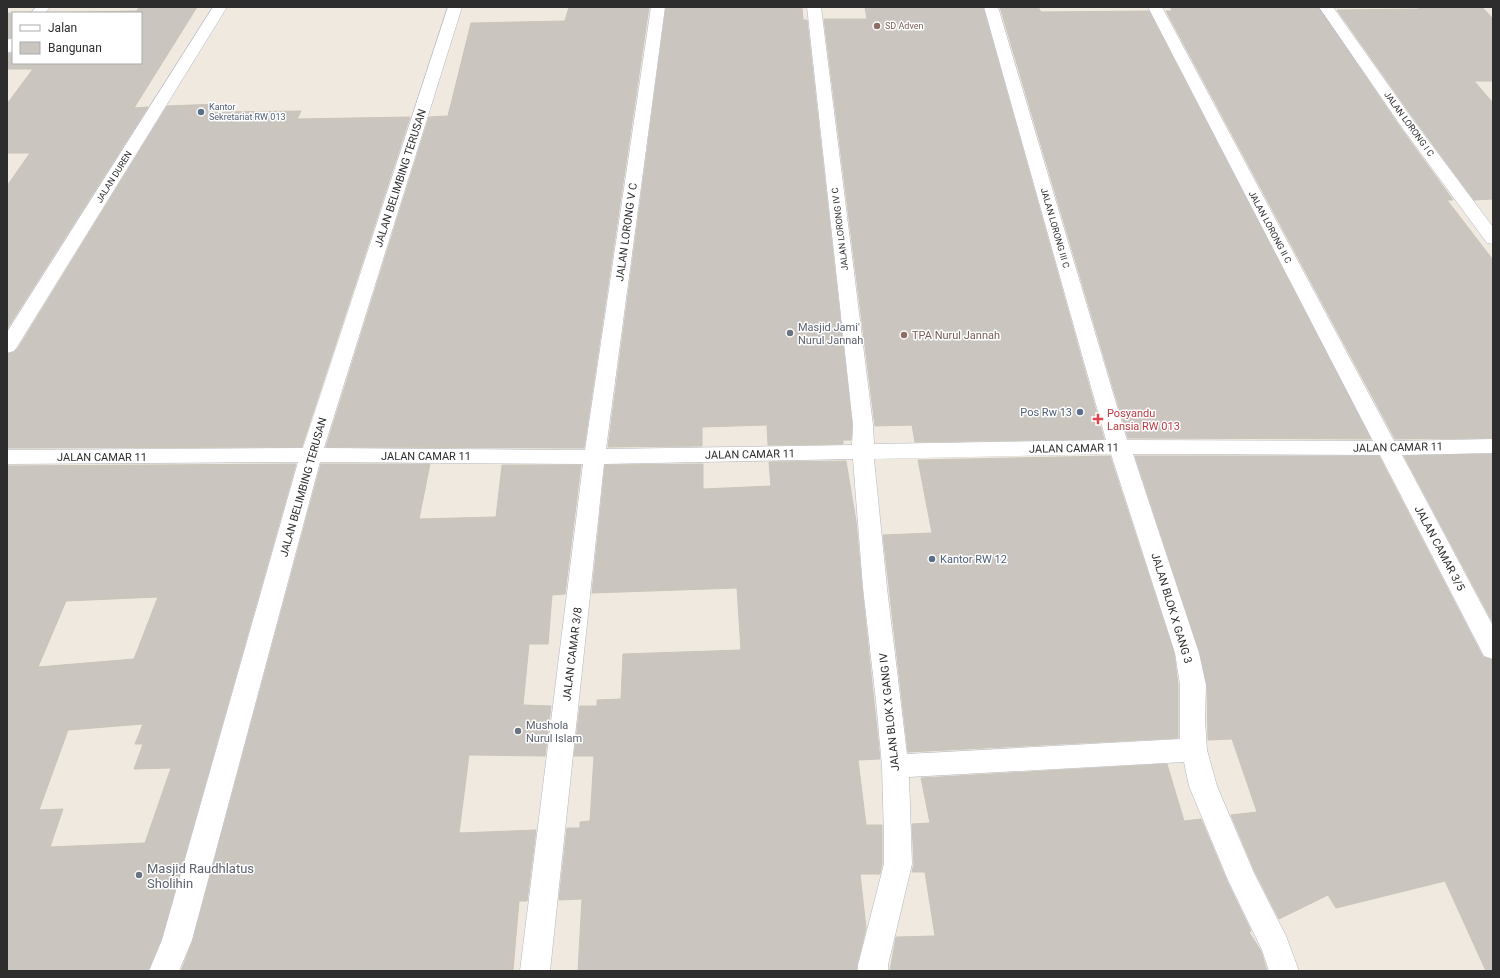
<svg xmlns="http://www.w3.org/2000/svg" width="1500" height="978" font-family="Roboto,sans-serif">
  <rect width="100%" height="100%" fill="#efe9e0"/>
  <g fill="#cac6bf" stroke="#cac5b9" fill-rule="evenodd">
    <path d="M139 7H197L134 108 148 107 7 329V186L30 153H7V104L33 69H7V54L13 53V63H141V13H47L137 11Z"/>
    <path d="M569 7H649L584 448 326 447 429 117 448 116 471 23 565 21Z"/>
    <path d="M666 7H802L803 20H807L852 425 851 440H843V444L768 445 767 425 702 427V446L608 447Z"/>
    <path d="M865 7H983L1104 439 915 442 912 425 875 426 824 19H867Z"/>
    <path d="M1000 7H1038L1041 12 1149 11 1371 439 1128 438Z"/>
    <path d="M1170 7H1318L1400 127 1453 200H1447L1493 260V438L1395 439 1166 11H1172Z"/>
    <path d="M1418 7H1482L1493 19V81H1474L1493 103V199L1474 200 1414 119 1337 10 1420 9Z"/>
    <path d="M7 13H13V37L7 38Z"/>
    <path d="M217 104 214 112 301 111 297 119 410 117 302 447 7 448V354L14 352 18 348 167 106Z"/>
    <path d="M1493 454V623L1404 456Z"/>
    <path d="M1110 456 1174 653 1178 685V738L908 752 883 535 932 533 918 460Z"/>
    <path d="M1135 456H1379L1483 657 1493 660V971H1486L1445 881 1336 908 1328 895 1279 919 1255 872 1231 815 1257 812 1232 739 1208 740 1207 685 1200 653Z"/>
    <path d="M846 461 856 521 862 588 880 759 858 760 866 825H882V864L880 874H860L866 928 857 965 856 971H578L582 899 559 900 567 828H580V822L590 821 594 756H574L580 706H597V700L621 699 623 654 741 650 737 588 592 593 605 465 703 464V489L771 486 769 462Z"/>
    <path d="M296 464 161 940 148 971H7V466ZM158 597 134 659 38 667 66 601ZM143 724 135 744H143L134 769 171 768 145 843 50 847 63 809 39 810 68 730Z"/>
    <path d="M321 464H430L419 519 496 517 502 465H581L565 594 552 595 548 644H529L523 705 551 706 545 756 469 755 459 833 536 830 527 901H519L513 970 181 971 193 940Z"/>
    <path d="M1167 764 1184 821 1201 819 1227 881 1251 931 1249 932 1261 951 1267 971H890L896 937 935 936 925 872H912L914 864 912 824 930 823 921 778Z"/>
  </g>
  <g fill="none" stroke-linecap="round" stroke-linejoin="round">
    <defs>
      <g id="minor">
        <path d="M36 7H50L45 13H31Z"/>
        <path d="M213 7H227L17 347 14 351 7 353V332Z"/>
        <path d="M448 7H462L324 448 585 450 651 7H665L606 449 852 445 853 425 807 7H821L873 425 874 444 1106 440 984 7H998L1127 440 1373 441 1148 7H1162L1394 441 1493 439V453L1402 455 1493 626V659L1484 656 1380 455 1133 454 1199 653 1206 685 1205 720 1207 750 1217 786 1254 873 1286 936 1299 971H1269L1262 950 1228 880 1189 786 1184 762 909 777 912 864 888 965V971H858V965L884 864V838L882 766 876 701 863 588 853 459 604 464 550 971H520L583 464 320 462 192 940 179 971H149L162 940 298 462 7 464V450L303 448ZM1111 454 1175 653 1180 685V739L907 754 887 588 874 459Z"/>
        <path d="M1319 7H1333L1413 120 1493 227V244L1487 243 1401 126Z"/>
        <path d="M13 38V51L7 53V40Z"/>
      </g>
    </defs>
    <use href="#minor" stroke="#b3b5c1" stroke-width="1"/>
    <use href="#minor" fill="#fff" fill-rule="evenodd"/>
  </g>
  <g fill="#8d6e63" stroke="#fff" stroke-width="1.5">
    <circle cx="877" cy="26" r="4"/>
    <circle cx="904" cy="335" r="4"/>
  </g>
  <g fill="#5c6f8a" stroke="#fff" stroke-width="1.5">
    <circle cx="201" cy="112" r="4"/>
    <circle cx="1080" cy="412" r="4"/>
    <circle cx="932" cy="559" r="4"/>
  </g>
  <g fill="#6b7280" stroke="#fff" stroke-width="1.5">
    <circle cx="790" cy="333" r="4"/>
    <circle cx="518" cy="731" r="4"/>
    <circle cx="139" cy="875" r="4"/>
  </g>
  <path fill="#e0444e" stroke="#fff" stroke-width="1.5" d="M1096 413h4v4h4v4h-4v4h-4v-4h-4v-4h4z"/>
  <g text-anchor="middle" stroke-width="3" stroke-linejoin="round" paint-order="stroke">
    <g font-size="9" fill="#785e54" stroke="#fff" text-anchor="start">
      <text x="885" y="29">SD Adven</text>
    </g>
    <g font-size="9" fill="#4e5e75" stroke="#fff" text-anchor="start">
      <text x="209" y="110">Kantor<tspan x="209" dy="10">Sekretariat RW 013</tspan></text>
    </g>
    <g font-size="9" fill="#2d2d2d" stroke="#fff">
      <text transform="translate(1409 124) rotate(54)" y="3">JALAN LORONG I C</text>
      <text transform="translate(114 177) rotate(-58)" y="3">JALAN DUREN</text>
      <text transform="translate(1270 227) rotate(62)" y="3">JALAN LORONG II C</text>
      <text transform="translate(1055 228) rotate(74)" y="3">JALAN LORONG III C</text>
      <text transform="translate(840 229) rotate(-97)" y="3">JALAN LORONG IV C</text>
    </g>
    <g font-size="11" fill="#2d2d2d" stroke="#fff">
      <text transform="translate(400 178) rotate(-72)" y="4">JALAN BELIMBING TERUSAN</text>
      <text transform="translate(626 232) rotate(-82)" y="4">JALAN LORONG V C</text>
      <text transform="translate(1398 447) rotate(-1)" y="4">JALAN CAMAR 11</text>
      <text transform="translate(1074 448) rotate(-1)" y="4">JALAN CAMAR 11</text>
      <text transform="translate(750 454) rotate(-1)" y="4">JALAN CAMAR 11</text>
      <text x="426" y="460">JALAN CAMAR 11</text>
      <text x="102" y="461">JALAN CAMAR 11</text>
      <text transform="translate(303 487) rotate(-74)" y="4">JALAN BELIMBING TERUSAN</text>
      <text transform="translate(1440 548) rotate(62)" y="4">JALAN CAMAR 3/5</text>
      <text transform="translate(1172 608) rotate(73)" y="4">JALAN BLOK X GANG 3</text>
      <text transform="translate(572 654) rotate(-83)" y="4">JALAN CAMAR 3/8</text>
      <text transform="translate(889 712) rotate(-96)" y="4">JALAN BLOK X GANG IV</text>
    </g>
    <g font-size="11" fill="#5b616d" stroke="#fff" text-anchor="start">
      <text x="798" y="331">Masjid Jami'<tspan x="798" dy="13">Nurul Jannah</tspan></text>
      <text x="526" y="729">Mushola<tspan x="526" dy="13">Nurul Islam</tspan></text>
    </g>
    <g font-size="11" fill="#785e54" stroke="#fff" text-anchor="start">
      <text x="912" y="339">TPA Nurul Jannah</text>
    </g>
    <g font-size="11" fill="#4e5e75" stroke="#fff" text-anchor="end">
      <text x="1072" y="416">Pos Rw 13</text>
      <text x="940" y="563" text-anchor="start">Kantor RW 12</text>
    </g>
    <g font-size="11" fill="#be3a42" stroke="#fff" text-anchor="start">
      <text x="1107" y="417">Posyandu<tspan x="1107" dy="13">Lansia RW 013</tspan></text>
    </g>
    <g font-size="13" fill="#5b616d" stroke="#fff" text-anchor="start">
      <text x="147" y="873">Masjid Raudhlatus<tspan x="147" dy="15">Sholihin</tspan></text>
    </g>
  </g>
  <rect width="1500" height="978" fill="none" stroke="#2d2d2d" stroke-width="16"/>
  <rect x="12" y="12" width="130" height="52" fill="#ffffff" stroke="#ababab"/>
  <rect x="20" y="25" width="20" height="6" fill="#ffffff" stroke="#ababab"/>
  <text x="48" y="32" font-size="12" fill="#2d2d2d">Jalan</text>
  <rect x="20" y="42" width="20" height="12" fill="#cac6bf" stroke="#ababab"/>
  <text x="48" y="52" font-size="12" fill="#2d2d2d">Bangunan</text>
</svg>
